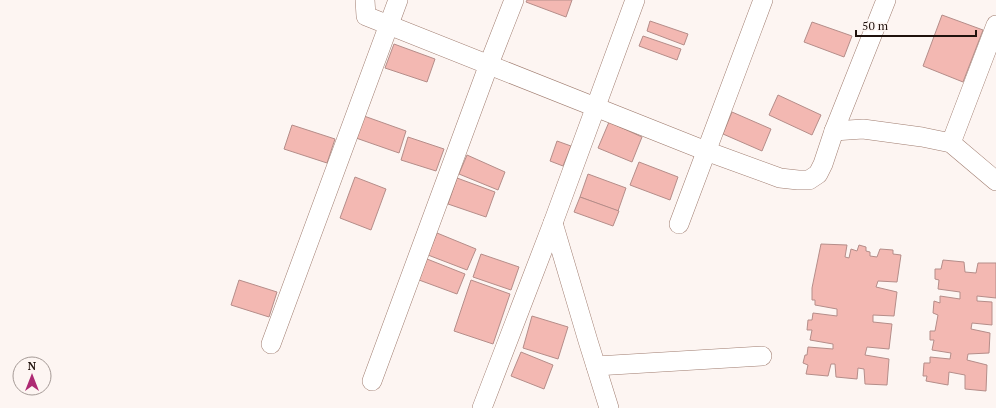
<svg xmlns="http://www.w3.org/2000/svg" width="996" height="408" font-family="'PT Serif',serif">
  <rect width="100%" height="100%" fill="#fdf5f2"/>
  <g fill="#f3b8b2" stroke="#b58d89">
    <path d="M527 0H572L566 17 526 2Z"/>
    <path d="M942 15 983 30 963 82 923 66Z"/>
    <path d="M650 21 688 34 684 45 647 31Z"/>
    <path d="M812 22 852 36 844 57 804 42Z"/>
    <path d="M643 36 681 49 677 60 639 46Z"/>
    <path d="M394 44 435 59 427 82 385 68Z"/>
    <path d="M778 95 821 115 812 135 769 115Z"/>
    <path d="M732 112 771 129 762 151 723 134Z"/>
    <path d="M364 116 406 131 399 153 356 138Z"/>
    <path d="M609 122 642 137 632 162 598 148Z"/>
    <path d="M292 125 335 139 327 163 284 149Z"/>
    <path d="M408 137 444 149 436 171 401 160Z"/>
    <path d="M557 141 571 146 563 166 550 161Z"/>
    <path d="M467 155 505 172 498 190 459 174Z"/>
    <path d="M639 162 678 177 670 200 630 185Z"/>
    <path d="M588 174 626 188 618 211 580 197Z"/>
    <path d="M355 177 386 189 371 230 340 218Z"/>
    <path d="M457 178 495 192 486 217 448 204Z"/>
    <path d="M580 197 619 211 613 226 574 212Z"/>
    <path d="M437 233 476 249 467 270 428 255Z"/>
    <path d="M821 244 847 245 845 257 849 258 851 249 857 251 859 245 866 247V251L870 252V256L877 257 880 249 893 250V254L901 255 897 282 878 281 876 287 897 292 894 316 873 315V322L892 324 889 349 867 347 865 355 889 359 887 385 865 384 864 369 858 368 857 379 836 377 835 364H831L828 376 806 374 808 365 803 363 805 355H807L808 347 833 349V344L810 340 812 330H807L808 320H812L813 313 837 316V309L815 305V300H812V288Z"/>
    <path d="M481 254 519 267 511 290 473 277Z"/>
    <path d="M427 259 465 274 457 294 419 280Z"/>
    <path d="M943 260 964 262 965 272 976 273 978 263H996V298L977 296V301L992 302V325L972 323 971 329 990 333 989 353 968 354 967 360 987 365 986 391 965 389V375L949 372 948 385 926 381 927 376H923L924 363H930V357L950 359 951 353 932 350 934 340H930V331H935L938 315 933 313 934 301 940 303V296L960 299V292L938 289 939 280 935 279V269H941Z"/>
    <path d="M239 280 277 292 269 317 231 305Z"/>
    <path d="M471 280 510 294 493 344 454 331Z"/>
    <path d="M532 316 568 327 558 359 523 348Z"/>
    <path d="M521 352 553 365 544 389 511 376Z"/>
  </g>
  <g fill="none" stroke-linecap="round" stroke-linejoin="round">
    <defs>
      <g id="street">
        <path d="M365 0 366 16 706 151 780 178 798 180H809L818 174 823 164 834 131 886 0"/>
        <path d="M834 131 863 129 922 137 951 143 996 181"/>
        <path d="M951 143 996 25"/>
        <path d="M553 223 588 341 609 408"/>
        <path d="M679 224 763 0"/>
        <path d="M271 344 398 0"/>
        <path d="M596 366 762 356"/>
        <path d="M372 381 489 64 514 0"/>
        <path d="M482 408 553 223 635 0"/>
      </g>
    </defs>
    <use href="#street" stroke="#a07d70" stroke-width="20"/>
    <use href="#street" stroke="#fff" stroke-width="19"/>
  </g>
  <g transform="translate(32 376)"><circle r="19" fill="#fdf5f2" stroke="#a59a96"/>
  <path d="M0-3L7 15L0 10L-7 15Z" fill="#ae2a73"/>
  <text y="-6" font-size="11" font-weight="bold" text-anchor="middle" fill="#20120d">N</text>
  </g>
  <path d="M856 30v6h120v-6" fill="none" stroke="#20120d" stroke-width="2"/>
  <text x="862" y="30" font-size="12" fill="#20120d" stroke="#fdf5f2" stroke-width="3" paint-order="stroke">50 m</text>
</svg>
